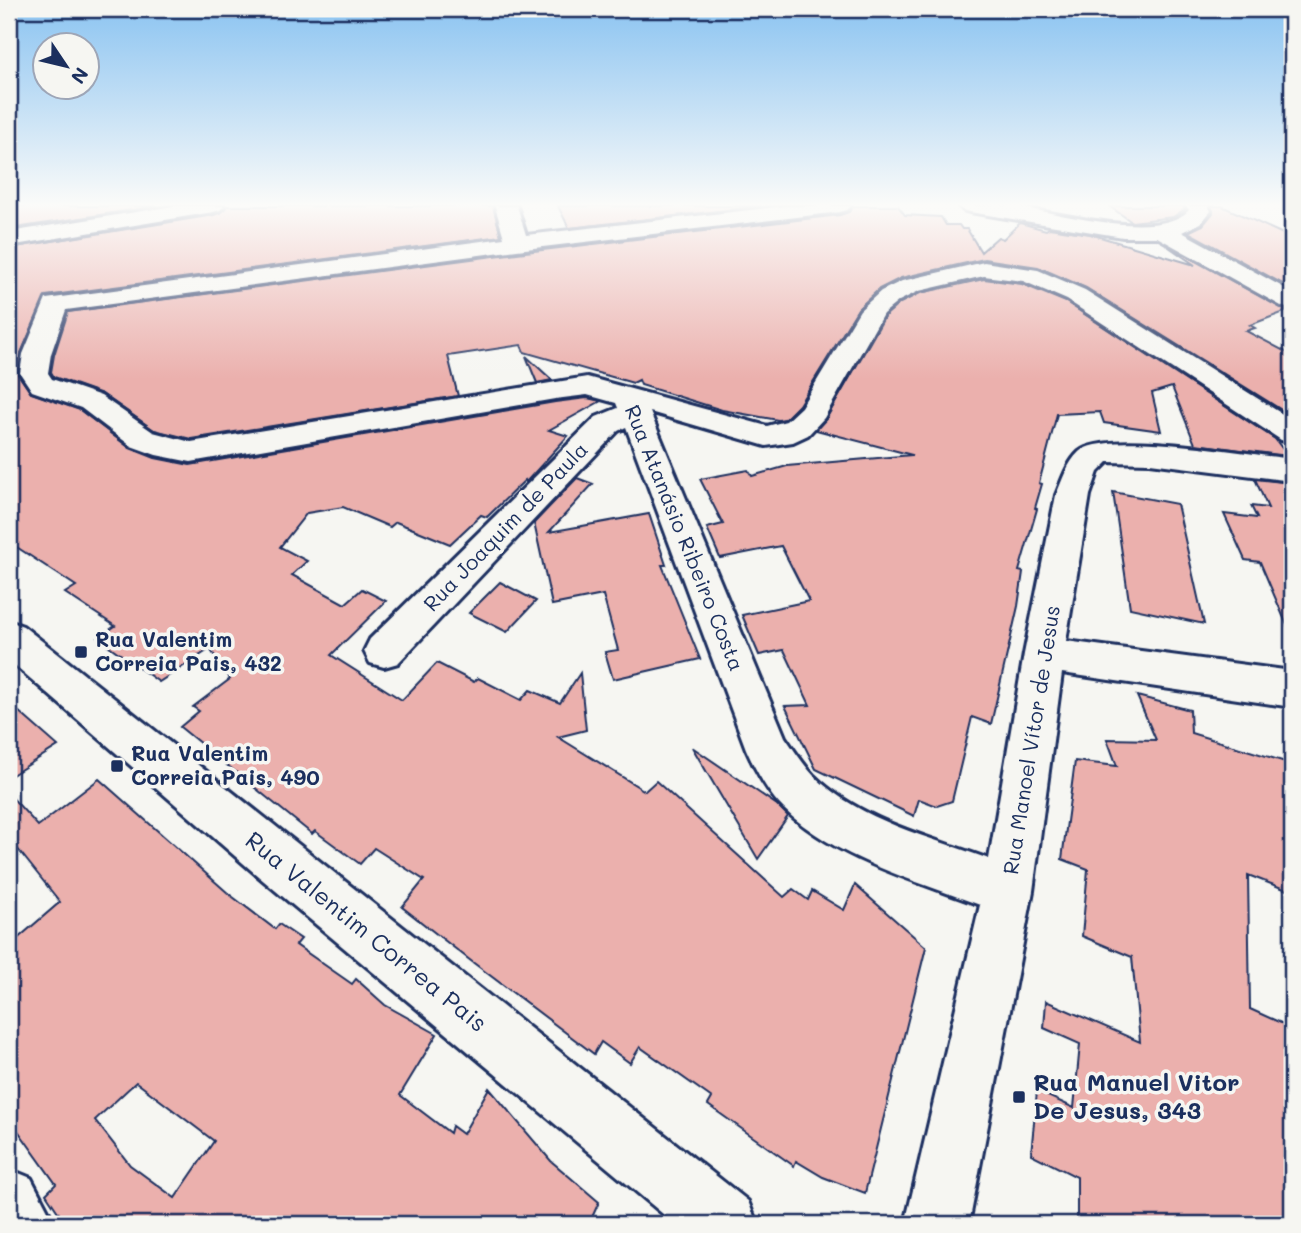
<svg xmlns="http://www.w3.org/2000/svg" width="1301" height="1233" font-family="Mali,sans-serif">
  <rect width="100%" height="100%" fill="#f6f6f2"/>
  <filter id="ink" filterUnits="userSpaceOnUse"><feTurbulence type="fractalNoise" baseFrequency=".0143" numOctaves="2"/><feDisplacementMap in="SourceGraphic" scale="14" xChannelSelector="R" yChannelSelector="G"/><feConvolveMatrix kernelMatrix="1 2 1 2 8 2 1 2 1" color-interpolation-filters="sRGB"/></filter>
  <g filter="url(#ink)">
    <g fill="#ebb0ad" stroke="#1b2f5e" stroke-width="2" fill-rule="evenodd">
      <path d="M9 206H158L9 229Z"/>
      <path d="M227 206H493L501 236 46 296 21 353 18 374 31 393 80 410 130 448 155 458 190 465 555 402 587 398 601 401 549 430 568 436 526 482 525 480 487 517 481 515 450 544 396 522 390 527 343 507 307 513 280 547 307 561 292 575 345 604 362 589 386 601 331 655 402 700 437 663 474 682 478 678 521 700 530 690 560 703 580 673 586 730 558 737 645 791 656 781 784 897 793 889 808 900 812 891 844 910 855 885 926 947 865 1193 823 1177 796 1161 794 1166 708 1105 712 1098 640 1047 630 1063 601 1042 594 1054 471 961 402 907 424 880 374 848 360 864 315 831 312 834 180 727 199 711 193 707 230 679 210 649 159 682 98 638 115 626 65 593 76 586 9 542V248L214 215 222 212Z"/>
      <path d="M558 206H762L569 228Z"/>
      <path d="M854 206H898L905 215 941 217 946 225H959L962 229H967L981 252 998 237 1003 239 1020 223 1046 230 1049 228 1090 234 1195 265 1166 245 1287 311 1250 325 1255 328 1246 331 1292 355V413L1288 414 1086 288 1038 267 984 259 901 278 879 289 858 309 799 405 785 419 778 420 722 410 641 385 639 380 633 383 524 352 521 345 448 356 458 396 191 439 154 430 102 394 54 377 51 372 54 355 68 312 517 253 840 215 849 212Z"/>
      <path d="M1109 206H1183L1185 209 1173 217 1132 222Z"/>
      <path d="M1211 206H1222L1292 238V289L1188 232 1203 225 1213 213Z"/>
      <path d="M984 279 1022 284 1066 302 1275 439 1288 456 1195 444 1172 387 1152 393 1161 431 1104 423 1100 412 1057 414 1039 483 1042 484 1035 508 1037 509 1019 571 1023 572 1018 606 991 724 972 717 952 801 937 806 919 799 914 816 816 769 785 706 810 705 784 650 759 655 742 615 809 601 781 546 720 558 707 528 723 524 700 479 748 470 752 476 787 466 912 455 816 430 826 419 885 316 900 303 920 293Z"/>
      <path d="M526 356 552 380 537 383Z"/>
      <path d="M577 478 593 484 549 532 649 514 666 565H662L700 659 613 679 605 652 618 650 603 595 552 605 534 523Z"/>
      <path d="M1255 479 1292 483V637L1260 562 1245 560 1224 514 1257 518 1251 506 1268 508Z"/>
      <path d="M1113 492 1177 504 1204 624 1130 608Z"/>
      <path d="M500 582 536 601 507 632 469 613Z"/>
      <path d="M1137 696 1190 710 1191 733 1292 764V892L1248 875 1250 1009 1292 1028V1224H1077V1177L1031 1154 1037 1091 1074 1108 1080 1044 1044 1028 1046 1001 1140 1042 1132 957 1082 936 1088 869 1062 859 1075 761 1117 766 1107 739 1156 740Z"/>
      <path d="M9 703 58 746 9 777Z"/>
      <path d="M692 747 777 805 788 816 758 859Z"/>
      <path d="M99 779 229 894 275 929 279 924 301 939 296 945 352 984 356 979 385 1005 437 1034 400 1095 450 1133 452 1126 463 1134 489 1088 551 1161 599 1202 589 1224H66L46 1194 56 1184 9 1118V946L60 902 9 838V794L38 826ZM136 1082 214 1141 175 1198 130 1165 95 1120Z"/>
    </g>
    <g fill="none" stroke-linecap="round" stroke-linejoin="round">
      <defs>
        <g id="minor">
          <path d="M174 206H224L220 210 213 212 9 246V232Z"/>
          <path d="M495 206H517L526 235 785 206H851L847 210 840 212 517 250 66 310 51 354 48 373 52 379 101 396 153 432 191 442 587 377 767 426 786 421 801 407 860 310 881 291 902 281 984 262 1038 270 1085 290 1292 420V443L1281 440 1067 300 1023 281 984 276 919 291 899 301 883 314 824 418 808 435 793 442 766 446 650 412 785 737C794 750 803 764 814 776 860 821 930 837 989 859L1024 654 1056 495C1062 481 1067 463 1079 452 1105 428 1253 455 1292 459V481L1150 463 1108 462 1098 472 1090 495 1066 641 1292 671V707L1062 673 1033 891 969 1224H905L980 905C916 881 832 857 783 808 767 792 755 769 746 749L626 427 618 431 398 663 384 667 370 663 364 651 370 639 596 417 618 408 616 403 587 395 555 399 191 462 156 455 131 446 81 408 32 391 20 373 23 354 46 299 504 238Z"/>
          <path d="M959 206C977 206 996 204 1014 206 1054 212 1159 242 1189 210L1186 206H1208L1211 211 1201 223 1182 232 1292 292V309L1283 307 1157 237H1123L970 212 963 210Z"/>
          <path d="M9 621 23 626 748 1201 757 1224H675L258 876 9 660Z"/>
          <path d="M9 1169 31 1178 55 1224H9Z"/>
        </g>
      </defs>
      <use href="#minor" stroke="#1b2f5e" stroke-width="6"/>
      <use href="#minor" fill="#f6f6f2" fill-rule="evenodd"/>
    </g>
  </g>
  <linearGradient id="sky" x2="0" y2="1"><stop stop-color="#8ac3f1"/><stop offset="0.54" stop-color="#fbfbf9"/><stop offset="1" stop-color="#fbfbf9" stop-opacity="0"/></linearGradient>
  <rect width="1301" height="379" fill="url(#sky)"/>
  <g fill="#1b2f5e" stroke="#f6f6f2" stroke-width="2.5">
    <rect x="74" y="645" width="14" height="14" rx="3.5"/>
    <rect x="110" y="759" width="14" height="14" rx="3.5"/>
    <rect x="1012" y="1090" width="14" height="14" rx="3.5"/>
  </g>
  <g text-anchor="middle" stroke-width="7" stroke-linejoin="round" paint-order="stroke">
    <g font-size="21" fill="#1b2f5e" stroke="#f6f6f2">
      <text transform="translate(506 527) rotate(-46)" y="7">Rua Joaquim de Paula</text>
      <text transform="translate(684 538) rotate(68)" y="7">Rua Atanásio Ribeiro Costa</text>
      <text transform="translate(1032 740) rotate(-81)" y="7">Rua Manoel Vítor de Jesus</text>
    </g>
    <g font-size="21" font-weight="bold" fill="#1b2f5e" stroke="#f6f6f2" text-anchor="start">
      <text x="95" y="647">Rua Valentim<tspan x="95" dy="24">Correia Pais, 432</tspan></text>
      <text x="131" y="761">Rua Valentim<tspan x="131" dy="24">Correia Pais, 490</tspan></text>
    </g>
    <g font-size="24" fill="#1b2f5e" stroke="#f6f6f2">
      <text transform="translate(366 932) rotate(39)" y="8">Rua Valentim Correa Pais</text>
    </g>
    <g font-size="24" font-weight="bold" fill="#1b2f5e" stroke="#f6f6f2" text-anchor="start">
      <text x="1033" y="1091">Rua Manuel Vitor<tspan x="1033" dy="28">De Jesus, 343</tspan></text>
    </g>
  </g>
  <rect width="1301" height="1233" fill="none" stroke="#f6f6f2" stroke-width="35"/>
  <rect x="18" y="18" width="1266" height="1198" fill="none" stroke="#1b2f5e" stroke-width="2.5" filter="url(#ink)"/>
  <g transform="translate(66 66) rotate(125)"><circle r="33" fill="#f6f6f2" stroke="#9ea6b7" stroke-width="2"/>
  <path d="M0-5L12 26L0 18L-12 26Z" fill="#1b2f5e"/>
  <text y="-10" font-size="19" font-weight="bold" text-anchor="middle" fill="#1b2f5e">N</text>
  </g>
</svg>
